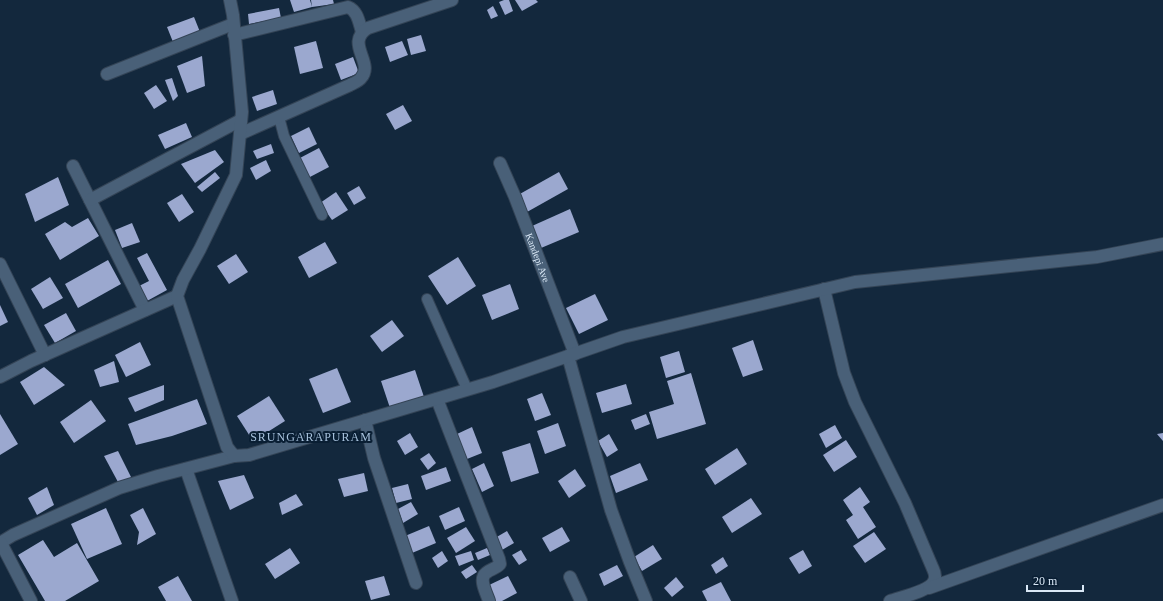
<svg xmlns="http://www.w3.org/2000/svg" width="1163" height="601" font-family="Georgia,serif">
  <rect width="100%" height="100%" fill="#13283d"/>
  <g fill="#9ba8cf">
    <path d="M290 0H310L312 7 311 0H333L334 4 312 7 294 12Z"/>
    <path d="M504 0H509L513 11 505 15 499 2Z"/>
    <path d="M515 0H536L538 2 522 11Z"/>
    <path d="M493 6 498 16 491 19 487 10Z"/>
    <path d="M279 8 281 18 249 24 248 14Z"/>
    <path d="M194 17 200 32 173 42 167 27Z"/>
    <path d="M421 35 426 51 411 55 407 39Z"/>
    <path d="M316 41 323 68 300 74 294 47Z"/>
    <path d="M402 41 408 55 390 62 385 47Z"/>
    <path d="M202 56 205 86 187 93 177 66Z"/>
    <path d="M353 57 359 73 341 80 335 64Z"/>
    <path d="M172 78 178 96 173 101 165 80Z"/>
    <path d="M156 85 167 101 154 109 144 93Z"/>
    <path d="M273 90 277 104 257 111 252 97Z"/>
    <path d="M403 105 412 121 395 130 386 114Z"/>
    <path d="M186 123 192 137 165 149 158 135Z"/>
    <path d="M309 127 317 144 299 153 291 136Z"/>
    <path d="M271 144 274 153 257 159 253 151Z"/>
    <path d="M319 148 329 167 308 178 298 159Z"/>
    <path d="M215 150 224 162 195 183 181 164Z"/>
    <path d="M266 160 271 171 256 180 250 168Z"/>
    <path d="M215 172 220 178 202 192 197 187Z"/>
    <path d="M559 172 568 189 527 212 518 195Z"/>
    <path d="M58 177 69 205 35 222 25 194Z"/>
    <path d="M359 186 366 198 354 205 347 193Z"/>
    <path d="M336 192 348 210 332 220 320 203Z"/>
    <path d="M182 194 194 212 179 222 167 203Z"/>
    <path d="M570 209 579 232 541 248 532 226Z"/>
    <path d="M88 218 99 236 60 260 45 234 65 222 72 227Z"/>
    <path d="M132 223 140 242 122 248 115 230Z"/>
    <path d="M325 242 337 263 309 278 298 257Z"/>
    <path d="M147 253 167 290 147 301 139 286 149 281 137 258Z"/>
    <path d="M236 254 248 272 229 284 217 266Z"/>
    <path d="M458 257 476 286 447 305 428 276Z"/>
    <path d="M108 260 121 284 78 308 65 284Z"/>
    <path d="M50 277 63 298 43 309 31 289Z"/>
    <path d="M510 284 519 309 492 320 482 295Z"/>
    <path d="M595 294 608 320 579 334 566 308Z"/>
    <path d="M0 305 8 322 0 326Z"/>
    <path d="M66 313 76 331 55 343 44 325Z"/>
    <path d="M392 320 404 336 382 352 370 336Z"/>
    <path d="M753 340 763 370 743 377 732 348Z"/>
    <path d="M140 342 151 365 126 377 115 355Z"/>
    <path d="M679 351 685 372 666 378 660 357Z"/>
    <path d="M114 361 119 382 100 387 94 370Z"/>
    <path d="M44 367 65 385 34 405 20 382Z"/>
    <path d="M337 368 351 402 323 413 309 379Z"/>
    <path d="M415 370 424 397 390 408 381 381Z"/>
    <path d="M691 373 706 424 657 439 649 412 674 404 667 381Z"/>
    <path d="M626 384 632 404 602 413 596 393Z"/>
    <path d="M164 385V400L135 412 128 398Z"/>
    <path d="M542 393 551 415 535 421 527 399Z"/>
    <path d="M269 396 285 421 253 441 237 416Z"/>
    <path d="M197 399 207 424 172 436 136 445 128 424Z"/>
    <path d="M91 400 106 421 74 443 60 422Z"/>
    <path d="M0 414 18 444 0 455Z"/>
    <path d="M646 414 650 424 635 430 631 420Z"/>
    <path d="M558 423 566 446 545 454 537 431Z"/>
    <path d="M835 425 842 438 826 448 819 434Z"/>
    <path d="M472 427 482 453 467 459 457 434Z"/>
    <path d="M410 433 418 447 405 455 397 441Z"/>
    <path d="M1163 433V441L1157 434Z"/>
    <path d="M609 434 618 450 607 457 598 441Z"/>
    <path d="M846 440 857 457 834 472 823 455Z"/>
    <path d="M530 443 539 473 511 482 502 452Z"/>
    <path d="M737 448 747 464 715 485 705 469Z"/>
    <path d="M118 451 134 483 118 482 104 456Z"/>
    <path d="M429 453 436 463 428 470 420 459Z"/>
    <path d="M484 463 494 486 482 492 472 469Z"/>
    <path d="M640 463 648 480 616 493 610 476Z"/>
    <path d="M446 467 451 481 426 490 421 476Z"/>
    <path d="M575 469 586 486 569 498 558 481Z"/>
    <path d="M364 473 368 491 344 497 338 479Z"/>
    <path d="M244 475 254 498 230 510 218 481Z"/>
    <path d="M408 484 412 499 396 503 392 488Z"/>
    <path d="M47 487 54 505 37 515 28 498Z"/>
    <path d="M860 487 870 502 863 507 876 527 858 539 846 520 853 515 843 500Z"/>
    <path d="M296 494 303 505 282 515 279 503Z"/>
    <path d="M751 498 762 514 732 533 722 517Z"/>
    <path d="M411 502 418 514 403 523 398 509Z"/>
    <path d="M459 507 465 521 445 530 439 516Z"/>
    <path d="M106 508 122 544 87 559 71 524Z"/>
    <path d="M143 508 156 534 137 545 139 532 130 515Z"/>
    <path d="M429 526 436 543 412 553 405 536Z"/>
    <path d="M466 527 475 541 456 553 447 538Z"/>
    <path d="M562 527 570 541 550 552 542 538Z"/>
    <path d="M507 531 514 543 502 550 495 538Z"/>
    <path d="M874 532 886 549 865 563 853 546Z"/>
    <path d="M43 540 54 557 77 543 99 581 65 601H45L18 555Z"/>
    <path d="M653 545 662 559 642 571 634 557Z"/>
    <path d="M290 548 300 563 275 579 265 564Z"/>
    <path d="M487 548 490 555 478 560 475 553Z"/>
    <path d="M521 550 527 560 519 565 512 555Z"/>
    <path d="M803 550 812 566 799 574 789 558Z"/>
    <path d="M442 551 448 561 438 568 432 558Z"/>
    <path d="M471 551 474 560 459 566 455 556Z"/>
    <path d="M723 557 728 566 716 574 711 565Z"/>
    <path d="M472 565 477 572 466 579 461 572Z"/>
    <path d="M617 565 623 576 604 586 599 574Z"/>
    <path d="M178 576 192 601H166L158 587Z"/>
    <path d="M384 576 390 595 371 600 365 581Z"/>
    <path d="M508 576 517 593 502 601H494L487 586Z"/>
    <path d="M676 577 684 587 672 597 664 588Z"/>
    <path d="M721 582 731 601H707L702 591Z"/>
  </g>
  <g fill="none" stroke-linecap="round" stroke-linejoin="round">
    <defs>
      <g id="service">
        <path d="M279 117 284 136 322 215"/>
        <path d="M427 299 467 389"/>
      </g>
      <g id="minor">
        <path d="M234 35 348 7C358 11 359 23 362 32"/>
        <path d="M107 74 233 24"/>
        <path d="M240 134 350 85C354 83 359 81 361 78 375 63 344 43 368 28L452 0"/>
        <path id="s1" d="M500 163 515 197 575 354"/>
        <path d="M73 166 145 310"/>
        <path d="M90 200 241 120"/>
        <path d="M0 264 45 355"/>
        <path d="M824 289 844 373 855 402 905 503 933 569C935 573 936 577 934 581 930 591 901 597 890 601"/>
        <path d="M568 356 611 510 630 562 646 601"/>
        <path d="M0 377 31 361 177 296"/>
        <path d="M437 399 499 559 500 564C496 569 490 569 486 573 478 579 487 594 489 601"/>
        <path d="M365 420 374 458 416 583"/>
        <path d="M186 469 232 601"/>
        <path d="M0 543 13 535 119 488 158 476 234 456"/>
        <path d="M1 543 31 601"/>
        <path d="M570 577 581 601"/>
        <path d="M929 588 1163 505"/>
      </g>
      <path id="tertiary" d="M230 0 233 15 242 112 236 175 200 249 183 280 177 296 227 447 234 456 249 455 493 382 623 337 855 282 1097 257 1163 244"/>
    </defs>
    <use href="#service" stroke="#344456" stroke-width="12"/>
    <use href="#minor" stroke="#344456" stroke-width="14"/>
    <use href="#tertiary" stroke="#344456" stroke-width="14"/>
    <use href="#service" stroke="#496078" stroke-width="10"/>
    <use href="#minor" stroke="#496078" stroke-width="12"/>
    <use href="#tertiary" stroke="#496078" stroke-width="12"/>
  </g>
  <g text-anchor="middle" stroke-width="4" stroke-linejoin="round" paint-order="stroke">
    <g font-size="10" fill="#dae8f6" stroke="#091e33">
      <text dy="4" stroke="none"><textPath href="#s1" startOffset="102">Kandepi Ave</textPath></text>
    </g>
    <g font-size="12" letter-spacing="1" fill="#a7c1dc" stroke="#091e33">
      <text x="311" y="441">SRUNGARAPURAM</text>
    </g>
  </g>
  <path d="M1027 585v6h56v-6" fill="none" stroke="#dae8f6" stroke-width="2"/>
  <text x="1033" y="585" font-size="12" fill="#dae8f6" stroke="#091e33" stroke-width="3" paint-order="stroke">20 m</text>
</svg>
